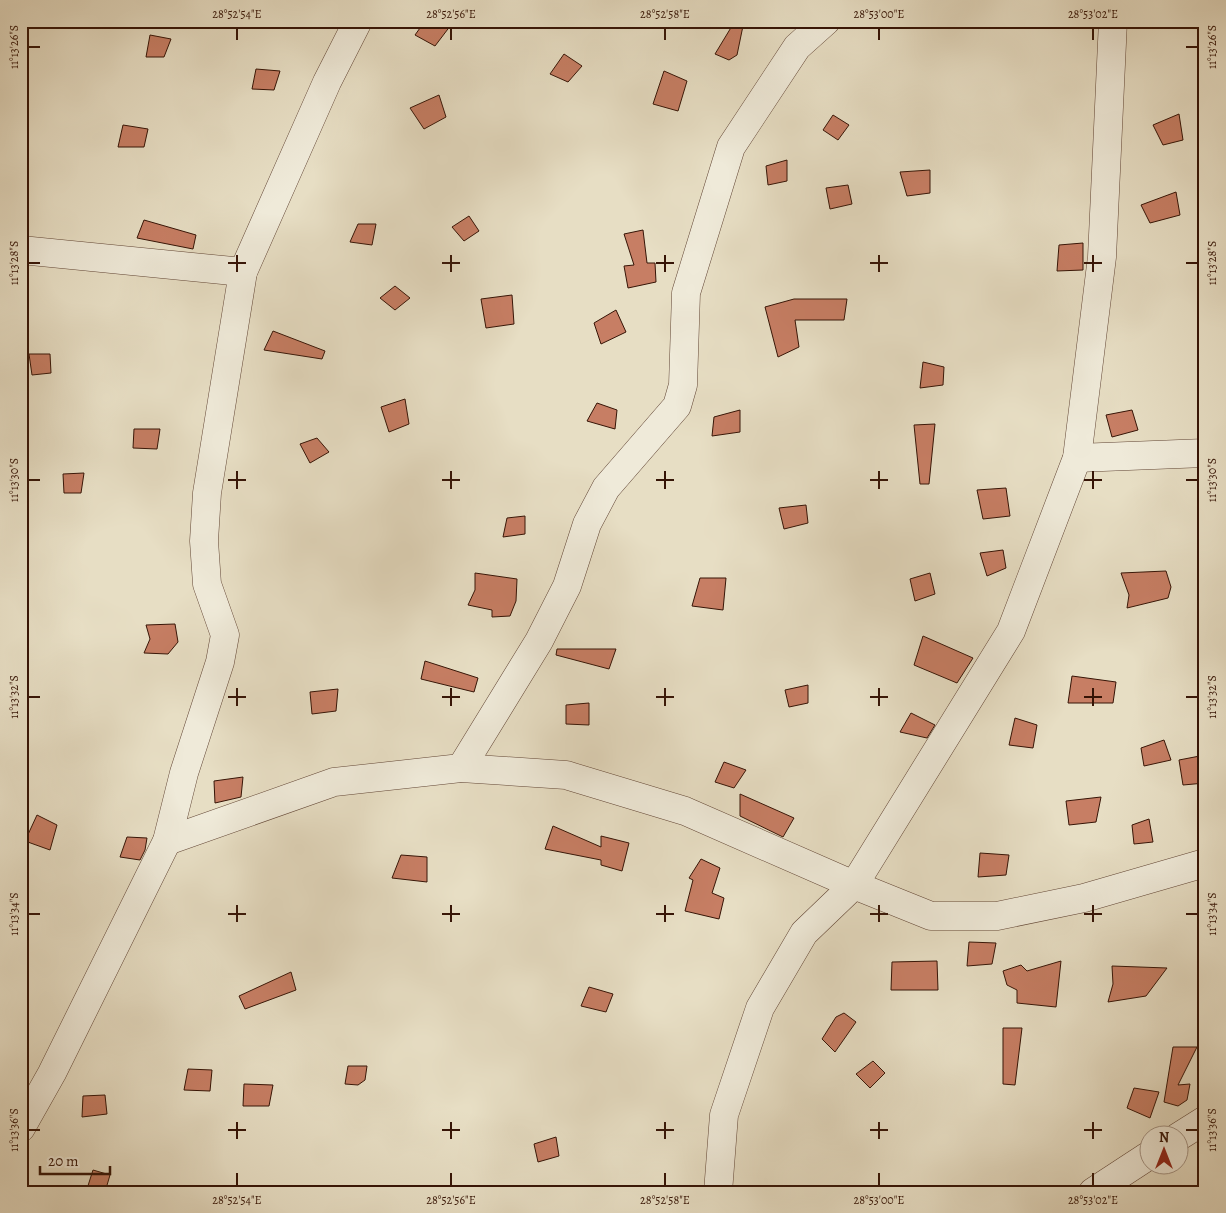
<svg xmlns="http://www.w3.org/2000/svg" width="1226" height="1213" font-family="Alegreya,serif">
  <rect width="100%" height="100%" fill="#e7dec4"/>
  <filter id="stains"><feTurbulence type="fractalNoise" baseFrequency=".004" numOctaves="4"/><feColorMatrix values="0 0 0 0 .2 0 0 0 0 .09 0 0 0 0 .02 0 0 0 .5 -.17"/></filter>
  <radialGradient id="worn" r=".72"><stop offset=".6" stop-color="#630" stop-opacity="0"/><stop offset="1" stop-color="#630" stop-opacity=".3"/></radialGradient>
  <g fill="#c77e64" stroke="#361406">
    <path d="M425 21H454L435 46 415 35Z"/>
    <path d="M735 21H744L737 55 729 60 715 54Z"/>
    <path d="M150 35 171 39 164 57H146Z"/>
    <path d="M564 54 582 66 568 82 550 74Z"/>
    <path d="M256 69 280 71 274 90 252 89Z"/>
    <path d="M664 71 687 81 678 111 653 104Z"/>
    <path d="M439 95 446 117 424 129 410 108Z"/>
    <path d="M1179 114 1183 140 1163 145 1153 125Z"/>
    <path d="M833 115 849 125 838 140 823 130Z"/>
    <path d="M123 125 148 129 144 147H118Z"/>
    <path d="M787 160V181L768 185 766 166Z"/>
    <path d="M930 170V193L907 196 900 172Z"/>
    <path d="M848 185 852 204 830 209 826 188Z"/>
    <path d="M1176 192 1180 215 1150 223 1141 205Z"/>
    <path d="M469 216 479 231 464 241 452 227Z"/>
    <path d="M144 220 196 235 193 249 137 238Z"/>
    <path d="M358 224H376L372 245 350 242Z"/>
    <path d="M643 230 647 263H655L656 282 628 288 624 266 634 265 624 234Z"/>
    <path d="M1083 243V270L1057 271 1059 245Z"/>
    <path d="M395 286 410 298 395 310 380 298Z"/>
    <path d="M512 295 514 324 486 328 481 299Z"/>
    <path d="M794 299H847L844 320H795L799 347 778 357 765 307Z"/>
    <path d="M616 310 626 332 601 344 594 323Z"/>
    <path d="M273 331 325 351 322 359 264 350Z"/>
    <path d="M29 354H50L51 373 32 375Z"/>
    <path d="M923 362 944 367 943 385 920 388Z"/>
    <path d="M405 399 409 424 389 432 381 407Z"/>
    <path d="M597 403 617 410 615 429 587 421Z"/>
    <path d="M740 410V432L712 436 714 417Z"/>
    <path d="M1132 410 1138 430 1112 437 1106 415Z"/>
    <path d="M935 424 929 484H920L914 425Z"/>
    <path d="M134 429H160L157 449 133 448Z"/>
    <path d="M317 438 329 452 310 463 300 444Z"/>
    <path d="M84 473 81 493H64L63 474Z"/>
    <path d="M1006 488 1010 516 983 519 977 490Z"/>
    <path d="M806 505 808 523 784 529 779 508Z"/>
    <path d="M525 516V534L503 537 507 518Z"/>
    <path d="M1003 550 1006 568 987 576 980 553Z"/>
    <path d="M1166 571 1171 587 1168 598 1127 608 1129 595 1121 573Z"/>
    <path d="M475 573 517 579 516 601 510 616 492 617V610L468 605 475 590Z"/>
    <path d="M930 573 935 594 915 601 910 579Z"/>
    <path d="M700 578H726L723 610 692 606Z"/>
    <path d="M175 624 178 642 168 654 144 653 150 639 146 625Z"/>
    <path d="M923 636 973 658 957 683 914 665Z"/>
    <path d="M557 649H616L609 669 556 655Z"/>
    <path d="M425 661 478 678 474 692 421 679Z"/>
    <path d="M1072 676 1116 682 1113 703H1068Z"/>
    <path d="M808 685V703L789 707 785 690Z"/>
    <path d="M338 689 336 711 312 714 310 692Z"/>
    <path d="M589 703V725L566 724V705Z"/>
    <path d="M911 713 935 725 927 738 900 732Z"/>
    <path d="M1015 718 1037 725 1033 748 1009 745Z"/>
    <path d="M1164 740 1171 760 1144 766 1141 748Z"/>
    <path d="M1205 755V783L1183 785 1179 760Z"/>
    <path d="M724 762 746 770 734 788 715 782Z"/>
    <path d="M243 777 241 797 215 803 214 781Z"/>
    <path d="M740 794 794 818 783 837 740 816Z"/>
    <path d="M1101 797 1096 822 1069 825 1066 801Z"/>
    <path d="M37 815 57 825 50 850 25 841Z"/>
    <path d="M1149 819 1153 842 1134 844 1132 825Z"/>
    <path d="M553 826 601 847V836L629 843 622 871 601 865V860L545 849Z"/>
    <path d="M127 837 147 838 145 850 140 860 120 857Z"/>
    <path d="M980 853 1009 855 1006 875 978 877Z"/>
    <path d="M401 855 427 857V882L392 878Z"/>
    <path d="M701 859 720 868 712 893 724 898 719 919 685 911 693 880 689 878Z"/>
    <path d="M969 942 996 943 992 964 967 966Z"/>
    <path d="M937 961 938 990H891L892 962Z"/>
    <path d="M1061 961 1056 1007 1017 1003V990L1007 985 1003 971 1021 965 1027 971Z"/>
    <path d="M1112 966 1167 968 1146 996 1108 1002 1113 984Z"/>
    <path d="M291 972 296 990 245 1009 239 996Z"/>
    <path d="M589 987 613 994 606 1012 581 1006Z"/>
    <path d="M844 1013 856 1022 835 1052 822 1039 836 1017Z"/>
    <path d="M1003 1028H1022L1015 1085 1003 1084Z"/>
    <path d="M1173 1047H1197L1178 1085 1190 1084 1187 1100 1178 1106 1164 1102Z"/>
    <path d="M873 1061 885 1073 870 1088 856 1074Z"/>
    <path d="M348 1066H367L365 1080 358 1085 345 1084Z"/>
    <path d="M188 1069 212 1070 210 1091 184 1090Z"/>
    <path d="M244 1084 273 1085 269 1106H243Z"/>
    <path d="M1134 1088 1159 1092 1150 1118 1127 1108Z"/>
    <path d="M105 1095 107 1114 82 1117 83 1096Z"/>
    <path d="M556 1137 559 1156 538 1162 534 1144Z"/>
    <path d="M93 1170 110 1175 105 1192H86Z"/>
  </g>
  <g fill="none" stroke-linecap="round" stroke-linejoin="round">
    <defs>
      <g id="minor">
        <path d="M21 250 243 272"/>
        <path d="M1077 458 1205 453"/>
        <path d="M461 768 539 641 567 586 587 524 606 488 677 406 683 385 686 293 731 147 797 47 826 21"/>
        <path d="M167 841 334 782 461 768 566 775 685 811 854 885 931 916H997L1084 898 1205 863"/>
        <path d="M21 1128 52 1073 167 841 184 773 220 662 225 635 207 584 204 541 207 493 243 272 327 82 358 21"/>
        <path d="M1178 1137 1205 1120"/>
        <path d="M718 1192 724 1115 760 1008 804 933 854 885 1011 631 1077 458 1102 257 1113 21"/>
        <path d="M1093 1192 1148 1156"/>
      </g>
    </defs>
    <use href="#minor" stroke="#624636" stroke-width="29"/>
    <use href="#minor" stroke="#efead9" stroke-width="28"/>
  </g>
  <path fill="none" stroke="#361406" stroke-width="2" d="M237 28V40M451 28V40M665 28V40M879 28V40M1093 28V40M28 47H40M1186 47H1198M237 255V272M451 255V272M665 255V272M879 255V272M1093 255V272M28 263H40M228 263H246M442 263H460M656 263H674M870 263H888M1084 263H1102M1186 263H1198M237 471V489M451 471V489M665 471V489M879 471V489M1093 471V489M28 480H40M228 480H246M442 480H460M656 480H674M870 480H888M1084 480H1102M1186 480H1198M237 688V706M451 688V706M665 688V706M879 688V706M1093 688V706M28 697H40M228 697H246M442 697H460M656 697H674M870 697H888M1084 697H1102M1186 697H1198M237 905V922M451 905V922M665 905V922M879 905V922M1093 905V922M28 914H40M228 914H246M442 914H460M656 914H674M870 914H888M1084 914H1102M1186 914H1198M237 1122V1139M451 1122V1139M665 1122V1139M879 1122V1139M1093 1122V1139M28 1130H40M228 1130H246M442 1130H460M656 1130H674M870 1130H888M1084 1130H1102M1186 1130H1198M237 1173V1186M451 1173V1186M665 1173V1186M879 1173V1186M1093 1173V1186"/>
  <rect width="1226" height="1213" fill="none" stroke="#e7dec4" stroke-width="55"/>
  <g transform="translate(1164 1150)"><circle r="24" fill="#efead9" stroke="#a59485"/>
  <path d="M0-4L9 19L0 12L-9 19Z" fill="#8f2418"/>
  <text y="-8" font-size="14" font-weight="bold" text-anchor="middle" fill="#361406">N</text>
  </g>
  <path d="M40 1166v8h70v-8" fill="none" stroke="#361406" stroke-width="2.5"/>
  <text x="48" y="1166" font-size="15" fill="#361406" stroke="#efead9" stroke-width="4" paint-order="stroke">20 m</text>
  <rect x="28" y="28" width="1170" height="1158" fill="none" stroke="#361406" stroke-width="2"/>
  <g font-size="12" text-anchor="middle" fill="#361406">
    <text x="237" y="18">28°52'54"E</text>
    <text x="451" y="18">28°52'56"E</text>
    <text x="665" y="18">28°52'58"E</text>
    <text x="879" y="18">28°53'00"E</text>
    <text x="1093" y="18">28°53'02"E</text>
    <text transform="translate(14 47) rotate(-90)" y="4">11°13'26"S</text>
    <text transform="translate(1212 47) rotate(-90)" y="4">11°13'26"S</text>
    <text transform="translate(14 263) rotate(-90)" y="4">11°13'28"S</text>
    <text transform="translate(1212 263) rotate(-90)" y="4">11°13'28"S</text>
    <text transform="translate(14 480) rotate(-90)" y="4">11°13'30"S</text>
    <text transform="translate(1212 480) rotate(-90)" y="4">11°13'30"S</text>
    <text transform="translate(14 697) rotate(-90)" y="4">11°13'32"S</text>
    <text transform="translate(1212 697) rotate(-90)" y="4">11°13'32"S</text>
    <text transform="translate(14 914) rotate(-90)" y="4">11°13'34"S</text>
    <text transform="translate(1212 914) rotate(-90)" y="4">11°13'34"S</text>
    <text transform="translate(14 1130) rotate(-90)" y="4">11°13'36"S</text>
    <text transform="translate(1212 1130) rotate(-90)" y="4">11°13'36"S</text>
    <text x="237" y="1204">28°52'54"E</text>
    <text x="451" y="1204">28°52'56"E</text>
    <text x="665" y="1204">28°52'58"E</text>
    <text x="879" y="1204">28°53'00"E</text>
    <text x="1093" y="1204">28°53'02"E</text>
  </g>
  <rect width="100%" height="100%" filter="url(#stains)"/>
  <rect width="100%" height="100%" fill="url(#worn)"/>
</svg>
